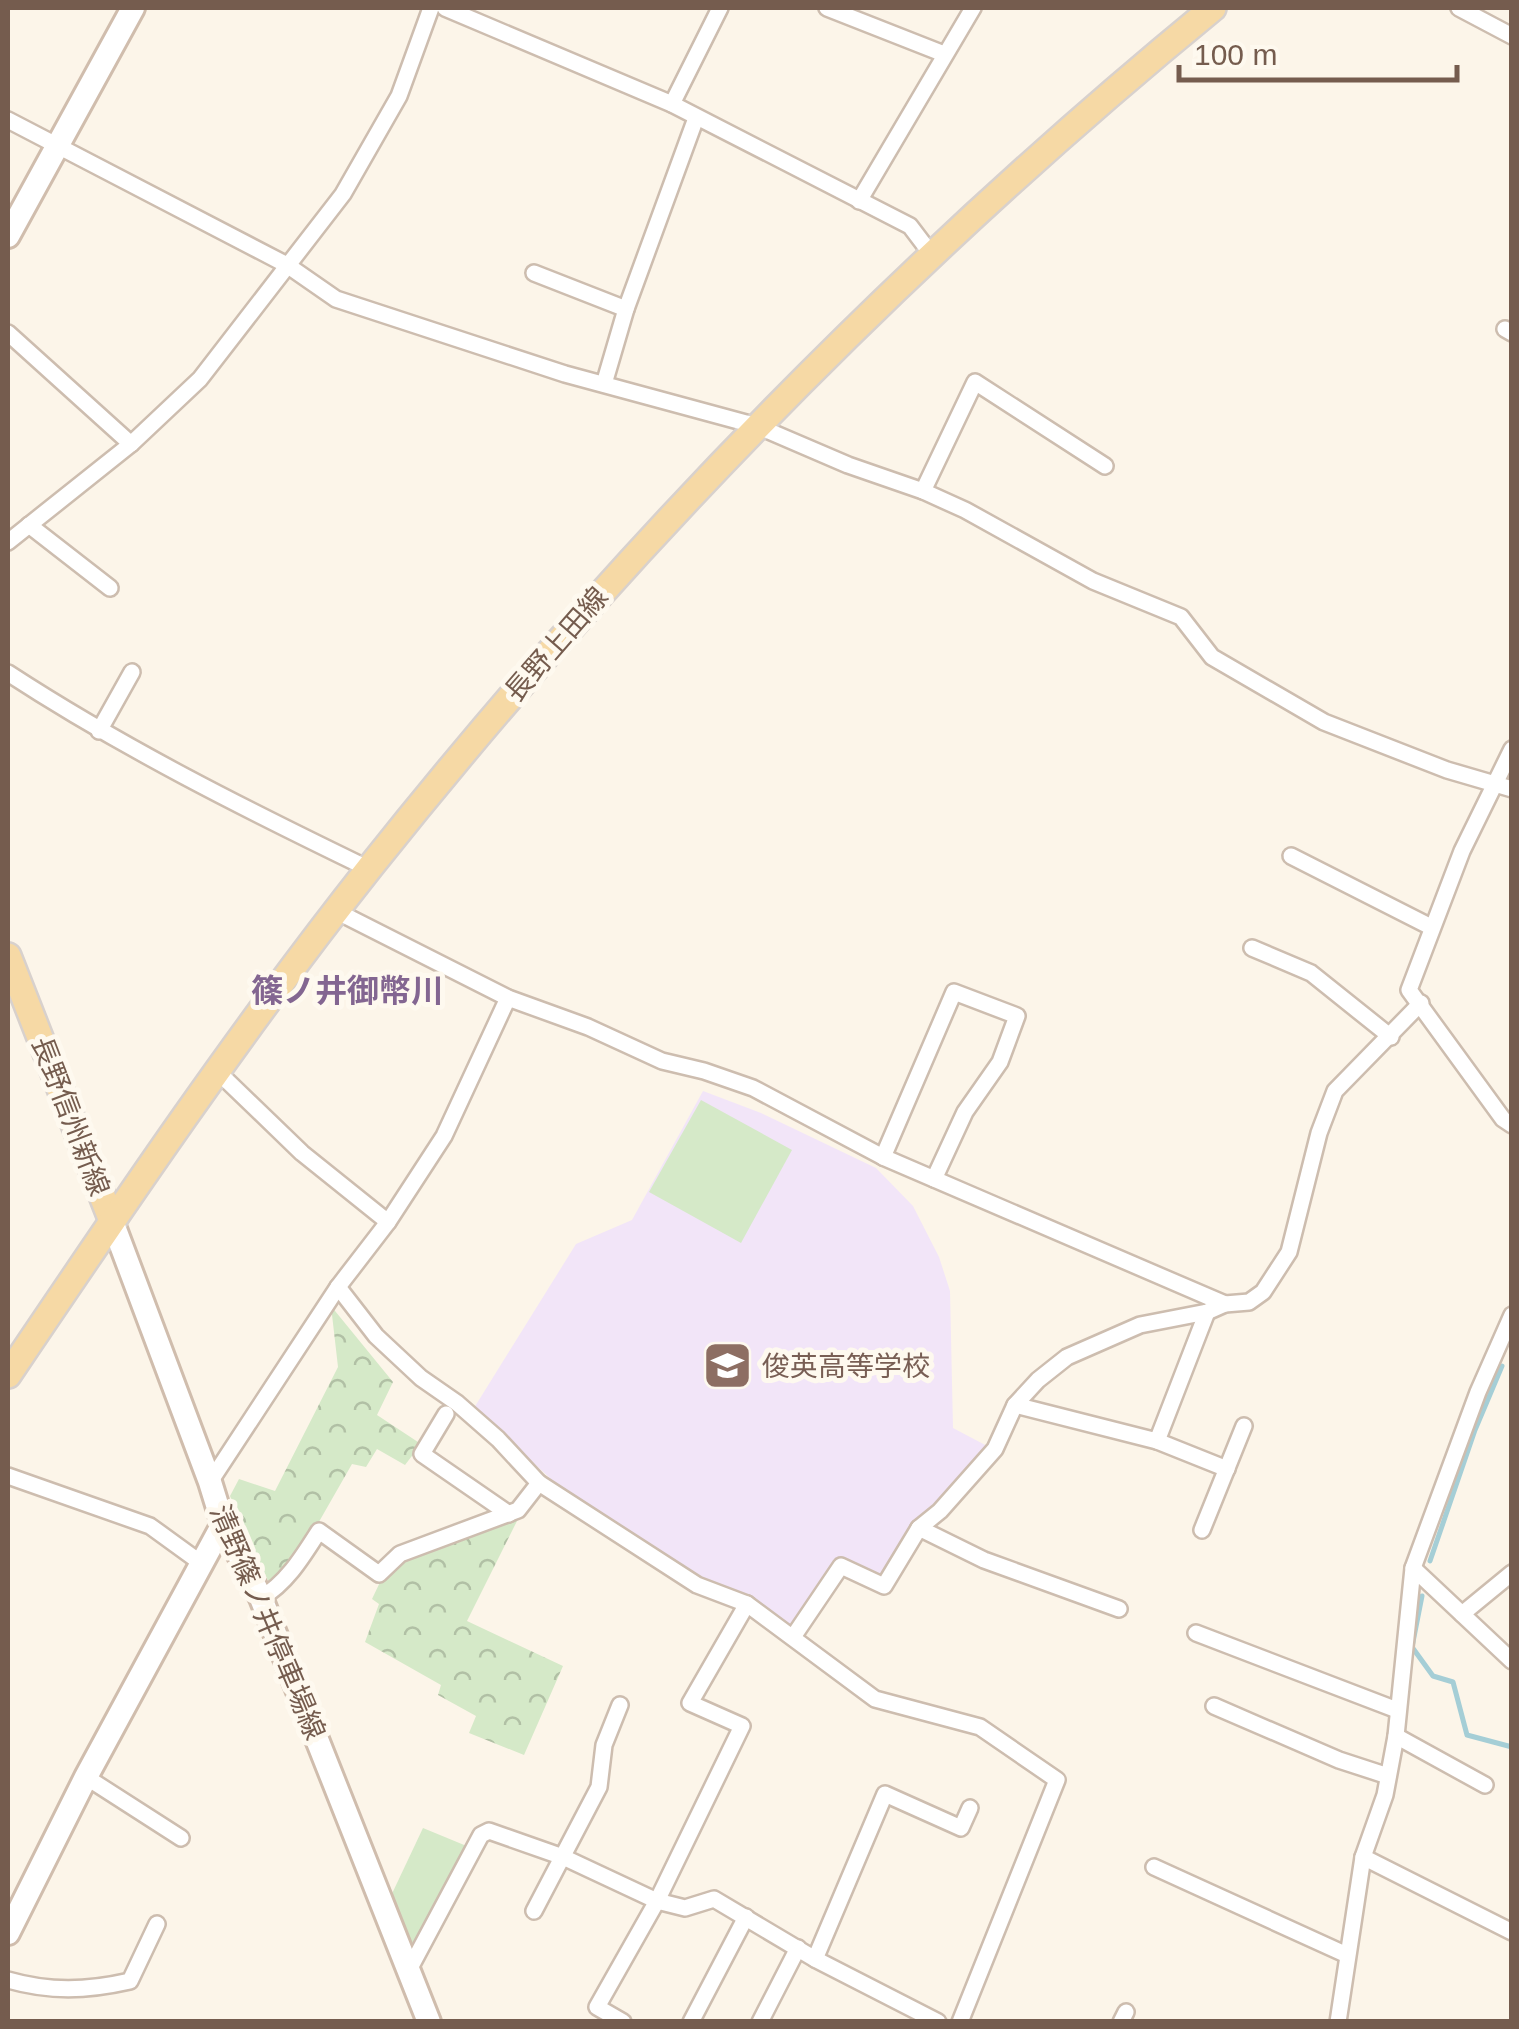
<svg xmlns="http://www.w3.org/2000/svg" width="1519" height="2029" font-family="Arial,'Noto Sans JP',sans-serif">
  <defs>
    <pattern id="forest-crowns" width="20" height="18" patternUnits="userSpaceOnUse" patternTransform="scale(2.5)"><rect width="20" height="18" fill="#d5e9c8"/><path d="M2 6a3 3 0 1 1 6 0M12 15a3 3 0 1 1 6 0" fill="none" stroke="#b1c0a5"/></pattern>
  </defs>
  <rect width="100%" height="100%" fill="#fcf5e9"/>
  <path fill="#f2e5f8" d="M703 1091 761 1113 876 1168 913 1206 939 1257 950 1291 953 1428 989 1447 884 1586 840 1562 799 1635 657 1551 552 1480 474 1408 576 1244 632 1220Z"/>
  <g fill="#d5e9c8">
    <path d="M701 1100 792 1150 741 1243 649 1192Z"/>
    <path d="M423 1828 469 1847 411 1953 389 1900Z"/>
  </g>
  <g fill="url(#forest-crowns)">
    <path d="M331 1306 393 1382 377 1415 421 1444 405 1465 377 1449 366 1467 352 1464 316 1527 270 1585 230 1496 239 1479 275 1491 338 1367Z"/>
    <path d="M520 1515 467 1621 563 1666 524 1755 469 1733 476 1716 438 1695 441 1685 365 1642 379 1604 372 1599 382 1578 403 1559 441 1547Z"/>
  </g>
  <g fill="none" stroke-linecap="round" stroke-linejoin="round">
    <g stroke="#a5ced6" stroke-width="5">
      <path d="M1430 1561 1475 1430 1502 1366"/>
      <path d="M1422 1596 1412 1647 1433 1676 1453 1682 1467 1735 1512 1747"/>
    </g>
    <defs>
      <g id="street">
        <path d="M445 8 672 104 910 226 932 255"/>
        <path d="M827 8 944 54"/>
        <path d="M1459 8 1512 36"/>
        <path d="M672 104 720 8"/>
        <path d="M8 120 287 265 336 299 565 374 757 426 848 465 923 491 965 510 1093 581 1181 617 1212 657 1324 722 1447 770 1512 789"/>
        <path d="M859 201 973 8"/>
        <path d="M534 273 626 309"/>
        <path d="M1505 329 1512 333"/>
        <path d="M8 333 131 444"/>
        <path d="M604 384 626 309 696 118"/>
        <path d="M923 491 975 382 1105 466"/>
        <path d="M29 525 110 588"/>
        <path d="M8 542 131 444 200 379 343 194 399 96 431 8"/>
        <path d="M8 673C123 748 245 809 369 869"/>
        <path d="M99 731 132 672"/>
        <path d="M1512 749 1462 851 1409 990 1503 1119 1512 1125"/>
        <path d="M1291 856 1431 927"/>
        <path d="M336 911 508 998 588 1027 662 1061 704 1071 753 1088 883 1157 1225 1304"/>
        <path d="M1252 948 1311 973 1391 1037"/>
        <path d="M217 1071 302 1153 388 1222"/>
        <path d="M883 1157 954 992 1017 1016 1000 1062 965 1112 934 1179"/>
        <path d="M338 1287 376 1336 421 1378 457 1403 498 1439 539 1483 697 1585 747 1604 875 1699 980 1727 1057 1780 960 2022"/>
        <path d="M1015 1405 1157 1441 1207 1312"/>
        <path d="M446 1414 422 1454 509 1514"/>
        <path d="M1157 1441 1227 1469"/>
        <path d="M8 1476 150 1526 201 1563"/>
        <path d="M210 1482 338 1287 388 1222 444 1136 508 998"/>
        <path d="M919 1528 984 1560 1119 1609"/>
        <path d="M1202 1530 1244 1426"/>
        <path d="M1413 1568 1512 1661"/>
        <path d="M261 1598C287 1583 303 1556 319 1531L379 1574 400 1554 518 1510 539 1483"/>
        <path d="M1462 1614 1512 1573"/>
        <path d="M1196 1633 1397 1710"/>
        <path d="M793 1637 841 1566 884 1586 919 1528 940 1511 995 1449 1015 1405 1038 1380 1067 1357 1140 1325 1207 1312 1225 1304 1249 1302 1263 1292 1289 1252 1319 1133 1335 1091 1421 1003"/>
        <path d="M1214 1706 1339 1760 1388 1776"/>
        <path d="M1396 1736 1485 1785"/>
        <path d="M86 1777 181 1838"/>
        <path d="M1363 1857 1512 1932"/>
        <path d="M1154 1867 1347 1955"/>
        <path d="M534 1911 599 1787 604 1745 620 1705"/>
        <path d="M815 1959 885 1794 961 1828 970 1808"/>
        <path d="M409 1970 481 1835 489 1831 563 1857 657 1901 685 1908 714 1899 815 1959 938 2022"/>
        <path d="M8 1980C50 1992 86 1991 130 1981L157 1924"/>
        <path d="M623 2022 597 2007 657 1901 742 1726 690 1703 747 1604"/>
        <path d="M691 2022 746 1917"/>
        <path d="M760 2022 798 1948"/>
        <path d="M1121 2022 1126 2012"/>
        <path d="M1338 2022 1363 1857 1385 1795 1396 1736 1413 1568 1478 1392 1512 1315"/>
      </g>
      <g id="secondary">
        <path d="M8 236 133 8"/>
        <path d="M112 1221 210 1482 223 1524 261 1598 429 2022"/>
        <path d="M8 1933 86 1777 223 1524"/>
      </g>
      <g id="primary">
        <path d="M8 956 112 1221"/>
        <path d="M8 1375C124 1203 241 1030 371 866 621 552 902 263 1213 8"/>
      </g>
    </defs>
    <use href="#street" stroke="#cdbdaf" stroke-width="20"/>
    <use href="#secondary" stroke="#d0bdad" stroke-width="28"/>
    <use href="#primary" stroke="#d8d1cd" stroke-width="30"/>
    <use href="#street" stroke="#fff" stroke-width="15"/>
    <use href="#secondary" stroke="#fff" stroke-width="22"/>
    <use href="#primary" stroke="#f6d9a5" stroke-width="25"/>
  </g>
  <defs>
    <symbol id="school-square" viewBox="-11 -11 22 22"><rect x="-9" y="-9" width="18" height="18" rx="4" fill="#8d6e63" stroke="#fef9ef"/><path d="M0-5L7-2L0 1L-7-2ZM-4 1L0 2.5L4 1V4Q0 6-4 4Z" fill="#fff"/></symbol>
  </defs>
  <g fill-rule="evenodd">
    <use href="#school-square" x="700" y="1338" width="55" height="55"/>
  </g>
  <g text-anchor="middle" stroke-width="10" stroke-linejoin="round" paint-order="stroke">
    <g font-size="28" fill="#755c4e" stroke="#fef9ef">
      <text transform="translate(556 644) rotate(-49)" y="10">長野上田線</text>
      <text transform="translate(71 1116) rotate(69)" y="10">長野信州新線</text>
      <text transform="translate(268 1622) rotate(67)" y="10">清野篠ノ井停車場線</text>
    </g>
    <g font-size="28" fill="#785e54" stroke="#fef9ef" text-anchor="start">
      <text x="762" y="1376">俊英高等学校</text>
    </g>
    <g font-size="32" font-weight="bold" fill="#836691" stroke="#fef9ef">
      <text x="347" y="1002">篠ノ井御幣川</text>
    </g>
  </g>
  <rect width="1519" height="2029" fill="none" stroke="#755c4e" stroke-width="20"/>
  <path d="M1179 65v15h278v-15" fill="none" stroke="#755c4e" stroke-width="5"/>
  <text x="1194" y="65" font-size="30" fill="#755c4e" stroke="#fef9ef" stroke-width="8" paint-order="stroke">100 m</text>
</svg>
